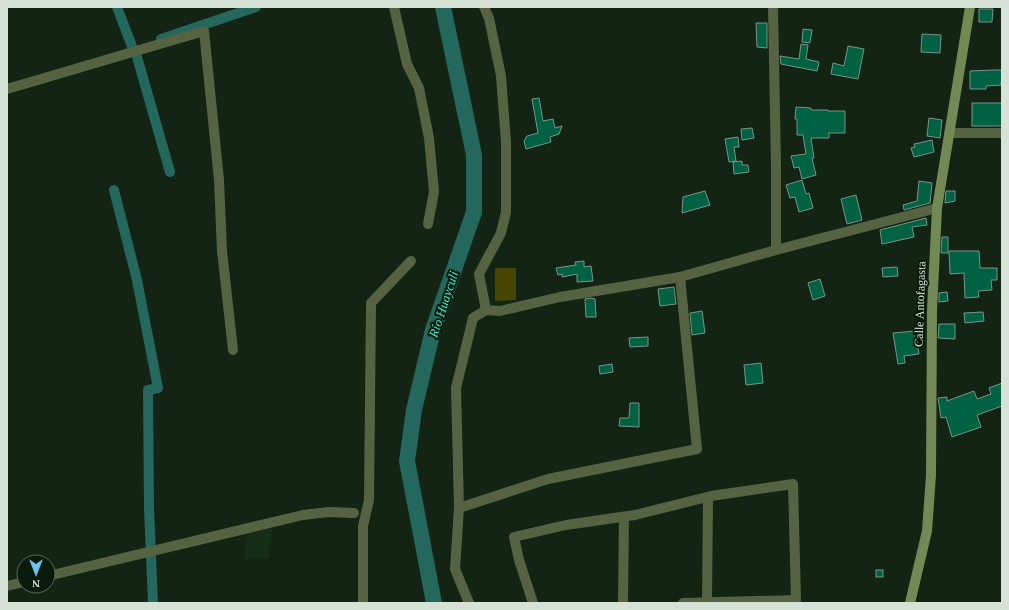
<svg xmlns="http://www.w3.org/2000/svg" width="1009" height="610" font-family="'Times New Roman',serif">
  <rect width="100%" height="100%" fill="#132414"/>
  <path fill="#162d18" d="M272 528 269 558 245 559 247 534Z"/>
  <path fill="#464502" d="M495 268H516V300L495 301Z"/>
  <g fill="none" stroke-linecap="round" stroke-linejoin="round">
    <g stroke="#23675d" stroke-width="10">
      <path d="M117 7 133 49"/>
      <path d="M161 39 256 7"/>
      <path d="M137 57 170 172"/>
      <path d="M114 190 137 280 158 388 148 390 149 508 153 603"/>
    </g>
    <path stroke="#23675d" stroke-width="16" d="M434 603 407 461 414 410 433 330 474 212V155L443 7"/>
  </g>
  <g fill="#016143" stroke="#799587">
    <path d="M979 9H993L992 22H979Z"/>
    <path d="M756 23H767V48L757 47Z"/>
    <path d="M803 29 812 30 810 43 802 42Z"/>
    <path d="M922 34 941 35 940 53 921 52Z"/>
    <path d="M801 44 808 45 806 59 819 62 817 71 781 64 780 56 799 59Z"/>
    <path d="M848 46 864 49 858 79 831 74 833 63 844 66Z"/>
    <path d="M993 70H1002L1001 85 986 86V89H970V71Z"/>
    <path d="M539 98 543 121 553 119 555 128 562 126 559 134 550 137 551 142 526 149 524 141 527 136 538 133 532 99Z"/>
    <rect x="972" y="103" width="30" height="23"/>
    <path d="M796 107 811 108V110H828V111H845V133H829V138H811L814 158H812L816 175 802 179 799 167 794 168 791 156 806 154 803 135H797V119H795Z"/>
    <path d="M929 118 942 120 940 138 927 136Z"/>
    <path d="M752 128 754 138 742 140 741 129Z"/>
    <path d="M738 137 739 147H734L736 161 729 162 725 139Z"/>
    <path d="M932 140 934 152 914 157 911 148 915 147 914 144Z"/>
    <path d="M742 161V165H748L749 172 734 174 733 162Z"/>
    <path d="M802 180 806 194 809 193 813 208 799 212 795 197 790 198 786 185Z"/>
    <path d="M919 181 932 183 930 203 904 210 903 205 917 201Z"/>
    <path d="M705 191 710 205 682 213 683 197Z"/>
    <path d="M946 191H955V201L945 203Z"/>
    <path d="M856 195 862 220 847 224 841 199Z"/>
    <path d="M926 218 927 225 912 227 914 237 882 244 880 230Z"/>
    <path d="M942 237H948V253H941Z"/>
    <path d="M949 251H979L980 268H997V280H991L992 290 978 291 979 297 965 298 964 273 950 274Z"/>
    <path d="M584 261V267L591 266 593 281 577 282V274L562 277V274L558 275 556 268 576 265 575 262Z"/>
    <path d="M897 267 898 276 883 277 882 268Z"/>
    <path d="M820 279 825 296 813 300 808 283Z"/>
    <path d="M674 287 676 304 660 306 658 289Z"/>
    <path d="M947 292 948 301 939 302V293Z"/>
    <path d="M591 298 595 299 596 317H586L585 299Z"/>
    <path d="M702 311 705 333 692 335 690 313Z"/>
    <path d="M983 312 984 321 965 323 964 313Z"/>
    <path d="M939 324H955V339L938 338Z"/>
    <path d="M916 331 919 354 904 356 905 363 898 364 893 333Z"/>
    <path d="M648 337V346L630 347 629 338Z"/>
    <path d="M761 363 763 383 746 385 744 365Z"/>
    <path d="M612 364 613 372 600 374 599 366Z"/>
    <path d="M1002 383V406L977 415 981 427 952 437 946 417 941 418 938 398 947 397V401L974 391 977 399 991 394 989 388Z"/>
    <path d="M630 403H639V427L619 426 620 418H629Z"/>
    <rect x="876" y="570" width="7" height="7"/>
  </g>
  <g fill="none" stroke-linecap="round" stroke-linejoin="round">
    <g stroke="#556343" stroke-width="10">
      <path d="M394 7 407 64 419 88 429 138 434 192 428 224"/>
      <path d="M484 7 489 18 501 76 506 142V212L501 233 479 274 486 310 500 311 560 297 680 277 776 250 937 208"/>
      <path d="M773 7 776 165V250"/>
      <path d="M7 89 204 31 219 180 222 251 233 350"/>
      <path d="M949 133H1002"/>
      <path d="M459 508 548 479 697 449 680 277"/>
      <path d="M48 576 303 515 329 512 354 513"/>
      <path d="M7 586 24 582"/>
      <path d="M363 603V526L369 500 371 303 411 261"/>
      <path d="M469 603 455 569 459 508 456 388 473 318 486 310"/>
      <path d="M533 603 519 560 514 537 566 525 635 515 711 496 793 484 796 600 683 603"/>
      <path d="M623 603 624 517"/>
      <path d="M707 603 708 497"/>
    </g>
    <path stroke="#738955" stroke-width="10" d="M910 603 927 531 931 475 932 311 937 208 970 7"/>
  </g>
  <g text-anchor="middle" stroke-width="4" stroke-linejoin="round" paint-order="stroke">
    <g font-size="12" fill="#d7e2d7" stroke="#091a0b">
      <text transform="translate(920 304) rotate(-88)" y="4">Calle Antofagasta</text>
    </g>
    <g font-size="13" font-style="italic" fill="#38f2da" stroke="#091a0b">
      <text transform="translate(443 304) rotate(-72)" y="5">Río Huayculi</text>
    </g>
  </g>
  <rect width="1009" height="610" fill="none" stroke="#d7e2d7" stroke-width="16"/>
  <g transform="translate(36 574) rotate(180)"><circle r="19" fill="#091a0b" stroke="#5b6a5d"/>
  <path d="M0-3L7 15L0 10L-7 15Z" fill="#6dc2f3"/>
  <text y="-6" font-size="11" font-weight="bold" text-anchor="middle" fill="#d7e2d7">N</text>
  </g>
</svg>
